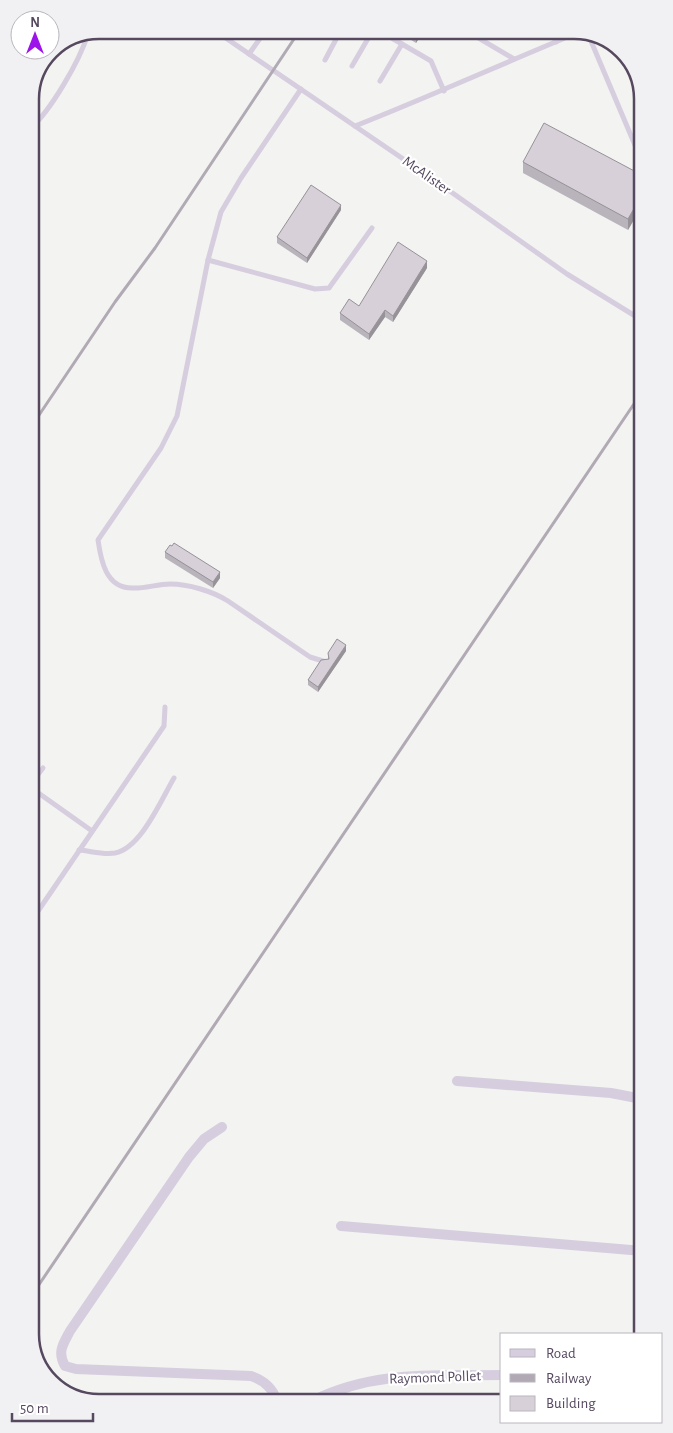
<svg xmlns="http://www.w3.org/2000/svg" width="673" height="1433" font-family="'Alegreya Sans',sans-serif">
  <rect width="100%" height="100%" fill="#f3f3f1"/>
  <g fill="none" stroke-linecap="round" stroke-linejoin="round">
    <g stroke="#d6cdde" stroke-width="5">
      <path d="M214 30 437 182 567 274 640 319"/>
      <path d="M378 30 431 61 444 91"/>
      <path d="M465 30 514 59"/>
      <path d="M550 30 556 42"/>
      <path d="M588 34 640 157"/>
      <path d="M249 54 266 30"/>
      <path d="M325 60 341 30"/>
      <path d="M352 66 373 30"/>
      <path d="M380 81 402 44"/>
      <path d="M301 89 241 178 221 212 208 260 177 416 161 448 98 540C101 561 106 588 132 588 144 589 157 584 170 584 188 584 212 591 228 601L310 657 326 662"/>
      <path d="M355 126C431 96 506 62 582 31"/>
      <path d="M30 129C51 110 79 62 88 34"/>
      <path d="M208 260 315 289 329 288 372 228"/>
      <path d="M43 768 36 777 37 792 92 831"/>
      <path d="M79 850C91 851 103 855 115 853 141 848 161 800 174 778"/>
      <path d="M32 920 164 726 165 707"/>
    </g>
    <g stroke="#d6cdde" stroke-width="10">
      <path d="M457 1081 611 1093 642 1099"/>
      <path d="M222 1127 204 1139 189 1157 70 1331C63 1344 57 1352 65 1366L76 1369 251 1376C265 1381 272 1388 278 1402"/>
      <path d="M341 1226 643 1251"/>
      <path d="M312 1401C375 1370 434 1376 502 1375"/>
    </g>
    <g stroke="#b1aab4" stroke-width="3">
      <path d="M31 427 115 302 155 248 300 30"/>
      <path d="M34 1292 640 395"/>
    </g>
  </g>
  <g fill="#b9b3bb">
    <path d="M395 30H424L416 43Z"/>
    <path d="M523 162 640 174V209L628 230 523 173Z"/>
    <path d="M341 210 307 263 277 243V237Z"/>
    <path d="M427 268 393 322 385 317 369 340 340 320V313L359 306Z"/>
    <path d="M172 546 220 578 213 588 165 558V552Z"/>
    <path d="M346 651 318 692 308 685V680L328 659V653Z"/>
  </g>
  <g fill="#969298">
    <path d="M419 30H424L416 43V34Z"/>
    <path d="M640 198V209L628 230V219Z"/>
    <path d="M341 205V210L307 263V258Z"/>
    <path d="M427 261V268L393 322V316Z"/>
    <path d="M385 310V317L369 340V334Z"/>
    <path d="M220 572V578L213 588V582Z"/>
    <path d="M346 645V651L318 692V687Z"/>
  </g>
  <g fill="#d7d0d9" stroke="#969298">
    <path d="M409 30H419L416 34Z"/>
    <path d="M544 123 640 174V198L628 219 523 162Z"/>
    <path d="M311 185 341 205 307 258 277 237Z"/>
    <path d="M398 242 427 261 393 316 385 310 369 334 340 313 349 299 359 306Z"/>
    <path d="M174 543 220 572 213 582 165 552 170 545 172 546Z"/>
    <path d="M337 639 346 645 318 687 308 680 321 660 329 659 328 653Z"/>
  </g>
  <g text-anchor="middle" stroke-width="4.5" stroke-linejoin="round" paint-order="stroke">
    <g font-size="15" fill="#55485f" stroke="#fff">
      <text transform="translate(427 175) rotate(35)" y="5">McAlister</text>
      <text transform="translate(435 1377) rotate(-2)" y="5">Raymond Pollet</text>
    </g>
  </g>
  <path d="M0 0H673V1433H0ZM99 39H574A60 60 0 0 1 634 99V1334A60 60 0 0 1 574 1394H99A60 60 0 0 1 39 1334V99A60 60 0 0 1 99 39Z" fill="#f1f0f2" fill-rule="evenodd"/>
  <path fill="none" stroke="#55485f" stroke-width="2.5" d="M99 39H574A60 60 0 0 1 634 99V1334A60 60 0 0 1 574 1394H99A60 60 0 0 1 39 1334V99A60 60 0 0 1 99 39Z"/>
  <rect x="500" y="1333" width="162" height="90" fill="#ffffff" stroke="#bbb6bf"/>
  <rect x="510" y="1349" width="25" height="8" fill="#d6cdde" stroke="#bbb6bf"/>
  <text x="546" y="1358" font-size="15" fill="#55485f">Road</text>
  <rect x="510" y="1374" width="25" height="8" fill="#b1aab4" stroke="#bbb6bf"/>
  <text x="546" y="1383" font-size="15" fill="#55485f">Railway</text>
  <rect x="510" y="1396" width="25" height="15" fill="#d7d0d9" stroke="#bbb6bf"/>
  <text x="546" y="1408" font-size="15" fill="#55485f">Building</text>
  <g transform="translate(35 35)"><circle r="24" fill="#ffffff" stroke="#bbb6bf"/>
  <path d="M0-4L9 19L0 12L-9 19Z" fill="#9d14eb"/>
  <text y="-8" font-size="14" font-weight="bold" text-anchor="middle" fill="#55485f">N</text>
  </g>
  <path d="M12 1413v8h81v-8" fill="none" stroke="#55485f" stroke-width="2.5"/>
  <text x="20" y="1413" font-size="15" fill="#55485f" stroke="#ffffff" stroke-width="4" paint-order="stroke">50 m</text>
</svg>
